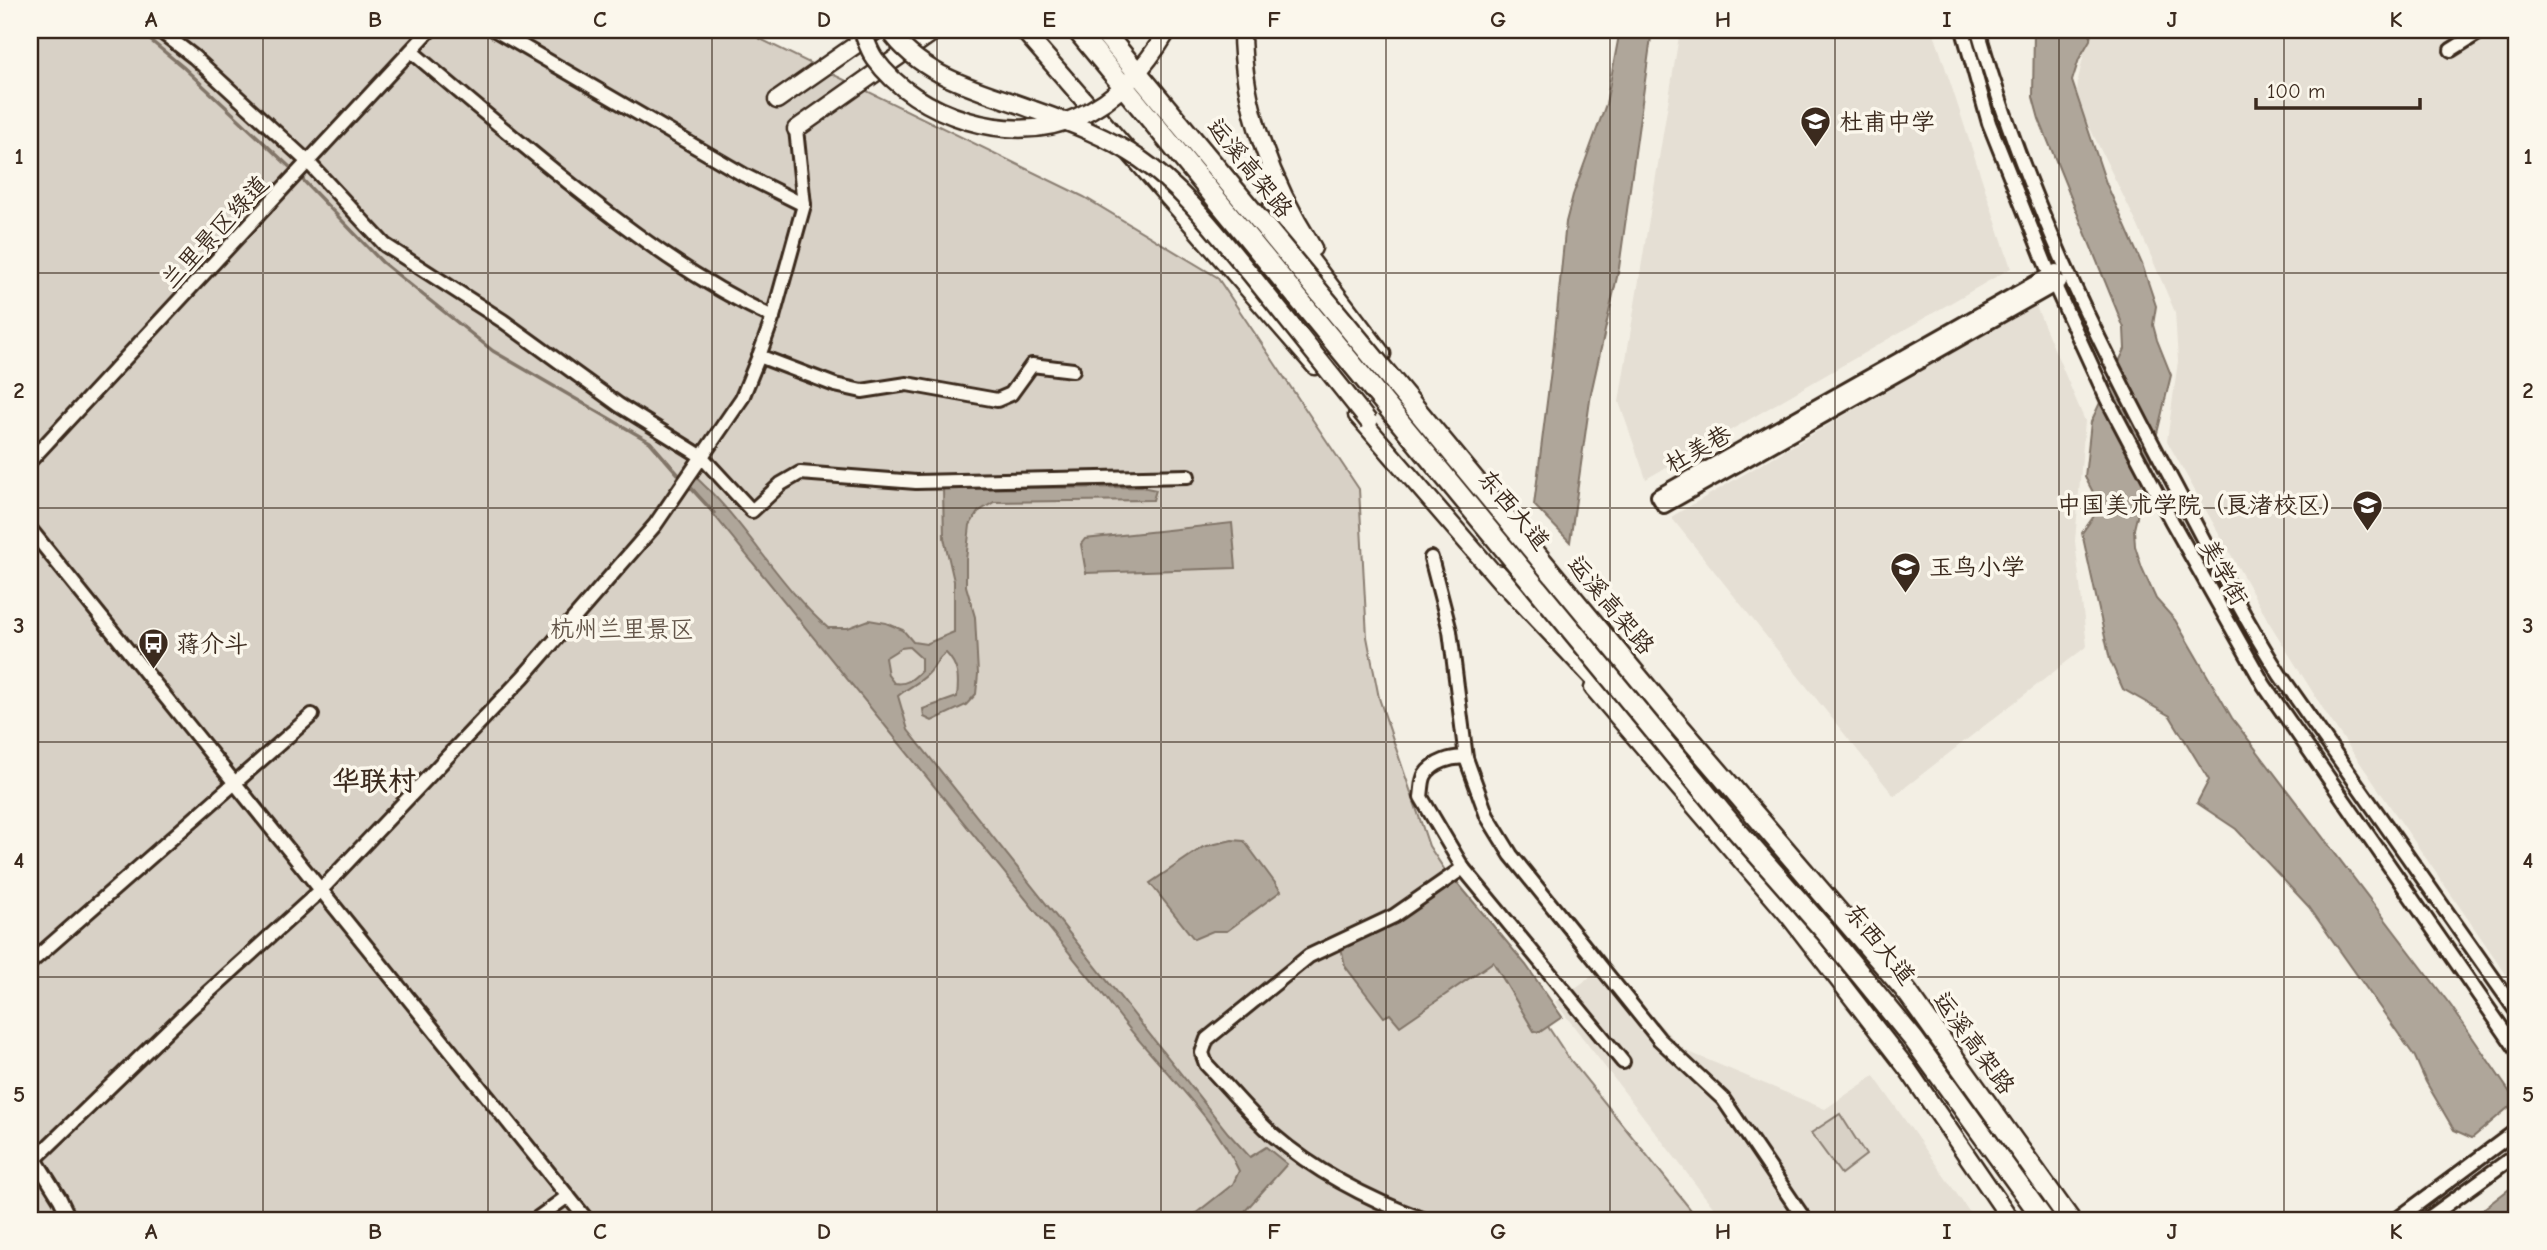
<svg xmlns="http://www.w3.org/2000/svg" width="2547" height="1250" font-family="'Comic Neue','LXGW WenKai TC',sans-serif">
  <rect width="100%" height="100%" fill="#f3efe4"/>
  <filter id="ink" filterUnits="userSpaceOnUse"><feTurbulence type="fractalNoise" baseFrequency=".0143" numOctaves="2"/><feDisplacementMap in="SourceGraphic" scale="14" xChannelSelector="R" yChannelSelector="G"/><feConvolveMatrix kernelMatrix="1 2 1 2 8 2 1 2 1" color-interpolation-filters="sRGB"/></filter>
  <g filter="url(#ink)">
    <g fill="#e5dfd4">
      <path d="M1680 30H1933L2011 268 1646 479 1619 402Z"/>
      <path d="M2089 30H2517V990L2327 715 2270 624 2167 441 2178 361 2175 312 2138 226 2084 116 2077 94 2078 80Z"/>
      <path d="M2035 304 2085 421 2075 541 2087 646 1894 796 1671 517Z"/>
      <path d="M1605 967 1684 1050 1825 1109 1874 1076 1975 1220H1723L1555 1002Z"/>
    </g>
    <g fill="#d8d1c6" stroke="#8a7e72" stroke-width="2">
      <path d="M30 30H742L1084 197 1217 277 1359 489 1367 637 1379 698 1429 846 1568 1057 1699 1220H30Z"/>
      <path d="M1840 1114 1866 1155 1841 1174 1811 1133Z"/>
    </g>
    <g fill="#afa69a" stroke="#817468" stroke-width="2" fill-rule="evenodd">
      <path d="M1620 30H1652L1619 268 1591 393 1570 542 1534 505 1552 362 1566 222 1573 195 1606 104Z"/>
      <path d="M2034 30H2091L2090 40 2079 59 2072 81 2106 183 2142 264 2156 306 2153 325 2157 340 2171 375 2134 529 2135 546 2142 568 2156 599 2175 620 2232 718 2451 1006 2511 1094 2516 1101 2472 1138 2454 1130 2426 1082 2415 1057 2309 907 2236 829 2197 803 2209 780 2170 716 2123 689 2110 660 2082 533 2094 516 2096 498 2085 477 2091 422 2125 349 2124 328 2039 119 2033 97Z"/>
      <path d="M692 474C744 519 776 583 828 628H848L869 620 886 623 903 630 913 642 926 644 954 632V581L944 538 943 489 1142 487 1156 490 1153 500 994 502 978 512 970 525 966 560V586L975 617 978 674 976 694 966 705 932 721 924 717 923 709 957 697C959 679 959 666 946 653 936 659 935 668 927 675 919 683 907 688 898 696L908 730 1228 1133 1250 1157 1266 1147 1287 1164 1237 1220H1194L1195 1214 1233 1184 1239 1171C1210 1108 1146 1057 1106 998L689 484ZM909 647 921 658V671C912 680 906 685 894 683L888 675 885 658 901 648Z"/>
      <path d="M1232 523 1236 568 1086 573 1081 544 1085 539Z"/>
      <path d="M1232 840 1244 841 1281 891 1227 931H1213L1194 939 1150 883 1203 847Z"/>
      <path d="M1456 881 1526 965 1562 1017 1540 1032 1534 1031 1493 962 1400 1026 1390 1014 1384 1017 1345 966 1341 947 1399 920Z"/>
      <path d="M2517 1183V1220H2469Z"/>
    </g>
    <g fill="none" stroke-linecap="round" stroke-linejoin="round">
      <g stroke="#817468" stroke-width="3.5">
        <path d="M138 30 183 67 294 171"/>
        <path d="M300 177 382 262 493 351 650 442 678 474"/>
        <path d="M691 488 714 513"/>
      </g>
      <defs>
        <g id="minor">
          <path d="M159 30 194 57 308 162 385 245 503 321 619 405 701 456 752 511 781 484 800 473 916 482 1188 476"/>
          <path d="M495 30 744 175 804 205"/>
          <path d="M1963 30 1989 123 2050 275 2107 399 2171 520 2264 685 2517 1050"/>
          <path d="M1978 30C2023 189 2095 338 2174 484 2208 548 2241 613 2280 675L2517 1012"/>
          <path d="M2451 50 2483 30"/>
          <path d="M411 51C464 96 517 141 572 185 635 235 699 283 773 317"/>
          <path d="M2056 271 1658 496 1664 506 2060 282"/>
          <path d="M759 356 835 385 862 391 907 384 997 400 1011 394 1032 365 1073 370"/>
          <path d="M30 461 430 30"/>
          <path d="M30 529 587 1220"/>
          <path d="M1431 558 1450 631 1466 758 1487 816 1511 855 1659 1039 1723 1099 1805 1220"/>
          <path d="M1466 758C1453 756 1433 762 1425 775 1422 780 1422 791 1421 797L1463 868 1623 1062"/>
          <path d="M30 963 312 715"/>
          <path d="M30 1151 60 1199 70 1220"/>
          <path d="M36 1158 191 1008 320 891 523 677 655 525 742 398 759 356 773 317 804 205 796 129"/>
          <path d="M535 1220 568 1196"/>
          <path d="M1425 1220C1370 1200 1317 1173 1272 1134 1249 1113 1228 1087 1206 1064L1202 1053 1207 1039 1309 956 1394 916 1463 868"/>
          <path d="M2396 1220 2517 1130"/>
          <path d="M2426 1220 2517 1154"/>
        </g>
        <g id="major">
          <path d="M1023 30 1315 366"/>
          <path d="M1242 30C1242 107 1272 183 1313 248"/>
          <path d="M777 100 877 30"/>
          <path d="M796 129 936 30"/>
          <path d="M1199 162 1369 369"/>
          <path d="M1271 208 1382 354"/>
          <path d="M1357 415 1503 584"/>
          <path d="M1530 565 1703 769"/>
          <path d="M1593 688 1789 916 1909 1071 2011 1220"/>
          <path d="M1803 885 1918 1026 2056 1220"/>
        </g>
        <path id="highway" d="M1498 575 1641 727"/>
      </defs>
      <use href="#minor" stroke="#3b2a1e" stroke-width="18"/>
      <use href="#major" stroke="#3b2a1e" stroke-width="21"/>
      <use href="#highway" stroke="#3b2a1e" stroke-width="24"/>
      <use href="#minor" stroke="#fbf7ec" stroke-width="12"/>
      <use href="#major" stroke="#fbf7ec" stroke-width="16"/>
      <use href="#highway" stroke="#fbf7ec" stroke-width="19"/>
      <defs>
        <g id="major-bridge">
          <path d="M862 30C866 40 869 51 875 59 916 116 1012 147 1077 117 1119 98 1145 68 1168 30"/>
          <path d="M889 30C923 79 982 90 1034 110 1071 123 1108 137 1140 159 1185 190 1218 235 1253 277 1291 325 1330 373 1369 422"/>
        </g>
        <g id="highway-bridge">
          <path d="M1077 30 1732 825 1825 931 1914 1040 2044 1220"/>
          <path d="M1102 30 1666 711 1907 992 2070 1220"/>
        </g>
      </defs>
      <use href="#major-bridge" stroke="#3b2a1e" stroke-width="21" stroke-linecap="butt"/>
      <use href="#highway-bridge" stroke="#3b2a1e" stroke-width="24" stroke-linecap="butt"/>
      <use href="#major-bridge" stroke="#fbf7ec" stroke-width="16"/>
      <use href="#highway-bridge" stroke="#fbf7ec" stroke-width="19"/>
    </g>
  </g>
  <path fill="none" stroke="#3b2a1e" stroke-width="2" stroke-opacity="0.55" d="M263 30V1220M488 30V1220M712 30V1220M937 30V1220M1161 30V1220M1386 30V1220M1610 30V1220M1835 30V1220M2059 30V1220M2284 30V1220M30 273H2517M30 508H2517M30 742H2517M30 977H2517"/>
  <defs>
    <symbol id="school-pin" viewBox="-11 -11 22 30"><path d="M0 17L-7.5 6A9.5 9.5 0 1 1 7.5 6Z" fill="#3b2a1e" stroke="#fbf7ec"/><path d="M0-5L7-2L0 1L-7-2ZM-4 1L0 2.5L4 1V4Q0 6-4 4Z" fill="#fff"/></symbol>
    <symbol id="university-pin" viewBox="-11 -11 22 30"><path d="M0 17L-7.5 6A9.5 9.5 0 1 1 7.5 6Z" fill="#3b2a1e" stroke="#fbf7ec"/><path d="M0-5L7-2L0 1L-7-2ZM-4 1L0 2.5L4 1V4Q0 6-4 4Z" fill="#fff"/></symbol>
    <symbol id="bus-pin" viewBox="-11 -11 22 30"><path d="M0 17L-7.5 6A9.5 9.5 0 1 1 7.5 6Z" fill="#3b2a1e" stroke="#fbf7ec"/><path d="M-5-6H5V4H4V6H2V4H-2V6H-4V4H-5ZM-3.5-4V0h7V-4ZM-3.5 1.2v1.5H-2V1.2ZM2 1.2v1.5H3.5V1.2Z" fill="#fff"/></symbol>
  </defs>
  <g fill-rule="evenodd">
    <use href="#school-pin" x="1798" y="104" width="35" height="47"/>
    <use href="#university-pin" x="2350" y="488" width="35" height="47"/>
    <use href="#school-pin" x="1888" y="550" width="35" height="47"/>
    <use href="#bus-pin" x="136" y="626" width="35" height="47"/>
  </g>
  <g text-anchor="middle" stroke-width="7" stroke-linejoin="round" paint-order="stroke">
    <g font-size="24" fill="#3b2a1e" stroke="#fbf7ec" text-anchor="start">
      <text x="1839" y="130">杜甫中学</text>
      <text x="2345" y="513" text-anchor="end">中国美术学院（良渚校区）</text>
      <text x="1929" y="575">玉鸟小学</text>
      <text x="176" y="652">蒋介斗</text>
    </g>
    <g font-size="24" fill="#3b2a1e" stroke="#fbf7ec">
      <text transform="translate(1250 168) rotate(51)" y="8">运溪高架路</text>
      <text transform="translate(215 232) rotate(-47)" y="8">兰里景区绿道</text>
      <text transform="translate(1698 449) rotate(-29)" y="8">杜美巷</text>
      <text transform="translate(1514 510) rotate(50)" y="8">东西大道</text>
      <text transform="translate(2224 572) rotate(61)" y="8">美学街</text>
      <text transform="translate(1611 605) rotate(50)" y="8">运溪高架路</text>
      <text transform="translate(1880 944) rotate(51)" y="8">东西大道</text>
      <text transform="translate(1974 1043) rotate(54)" y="8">运溪高架路</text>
    </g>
    <g font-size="24" fill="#625448" stroke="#fbf7ec">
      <text x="622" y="637">杭州兰里景区</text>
    </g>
    <g font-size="28" font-weight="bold" fill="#3b2a1e" stroke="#fbf7ec">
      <text x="374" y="790">华联村</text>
    </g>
  </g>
  <rect width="2547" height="1250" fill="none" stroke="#fbf7ec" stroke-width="77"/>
  <path d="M2256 98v10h164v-10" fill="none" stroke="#3b2a1e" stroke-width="3.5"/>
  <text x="2267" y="98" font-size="21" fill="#3b2a1e" stroke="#fbf7ec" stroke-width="5" paint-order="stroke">100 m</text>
  <rect x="38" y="38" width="2470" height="1174" fill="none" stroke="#3b2a1e" stroke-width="2.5"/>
  <g font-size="23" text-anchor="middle" font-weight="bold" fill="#3b2a1e">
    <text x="151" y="27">A</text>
    <text x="375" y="27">B</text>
    <text x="600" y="27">C</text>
    <text x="824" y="27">D</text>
    <text x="1049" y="27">E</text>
    <text x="1274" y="27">F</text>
    <text x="1498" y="27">G</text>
    <text x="1723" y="27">H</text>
    <text x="1947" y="27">I</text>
    <text x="2172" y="27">J</text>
    <text x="2396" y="27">K</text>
    <text x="19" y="164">1</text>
    <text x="2528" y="164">1</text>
    <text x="19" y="398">2</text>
    <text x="2528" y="398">2</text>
    <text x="19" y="633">3</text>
    <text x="2528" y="633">3</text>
    <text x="19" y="868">4</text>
    <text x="2528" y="868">4</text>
    <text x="19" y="1102">5</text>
    <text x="2528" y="1102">5</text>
    <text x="151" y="1239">A</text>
    <text x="375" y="1239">B</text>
    <text x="600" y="1239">C</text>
    <text x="824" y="1239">D</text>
    <text x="1049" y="1239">E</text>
    <text x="1274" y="1239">F</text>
    <text x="1498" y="1239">G</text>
    <text x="1723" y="1239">H</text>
    <text x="1947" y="1239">I</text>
    <text x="2172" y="1239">J</text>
    <text x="2396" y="1239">K</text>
  </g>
</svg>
